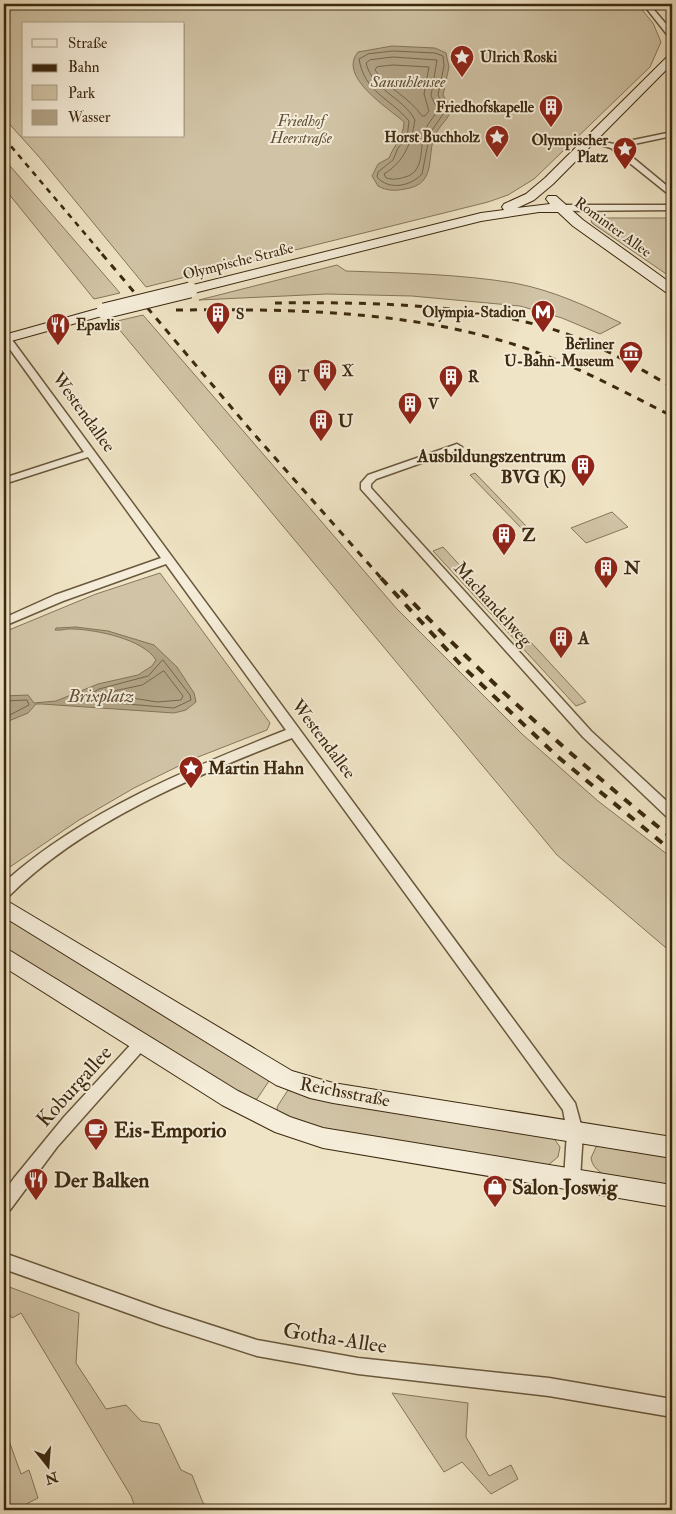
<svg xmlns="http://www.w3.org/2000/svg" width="676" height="1514" font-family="'IM FELL Double Pica',serif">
  <rect width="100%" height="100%" fill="#efe4c5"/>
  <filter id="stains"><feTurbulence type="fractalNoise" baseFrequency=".004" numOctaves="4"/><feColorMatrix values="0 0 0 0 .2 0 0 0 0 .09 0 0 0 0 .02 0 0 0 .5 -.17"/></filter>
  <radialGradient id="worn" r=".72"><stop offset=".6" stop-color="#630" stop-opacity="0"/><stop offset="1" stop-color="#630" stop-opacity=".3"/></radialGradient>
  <g fill="#d1c4a6" stroke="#86765b" fill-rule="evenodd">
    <path d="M4 4C75 14 147 9 218 4H637L653 23 661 42 650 67 534 179 508 195 488 202 243 263 239 258 225 261 229 266 146 287 40 158 4 118ZM24 24H184V136H24Z"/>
    <path d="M4 159 120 293 94 299 4 188Z"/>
    <path d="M594 218H672V278L592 223 591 220Z"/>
    <path d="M337 265 346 271C402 273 459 274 514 283 552 290 587 306 621 323L600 334 562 318 520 306 412 296 327 294 199 300Z"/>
    <path d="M143 315 397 609 522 734 598 801 672 858V953L557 855 113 322Z"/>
    <path d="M475 473 529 529 524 531 470 475Z"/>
    <path d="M612 512 628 527 586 543 571 528Z"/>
    <path d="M443 547 586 702 576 706 433 551Z"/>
    <path d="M160 573 270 723 267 730 193 759 134 788 79 820 4 871V632L96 594Z"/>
    <path d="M7 913 271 1078 257 1099 246 1100 4 949V916Z"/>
    <path d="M672 1057V1117L667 1116 669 1058Z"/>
    <path d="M296 1089 551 1134 560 1147 558 1157 547 1166 325 1131 278 1113 277 1107 288 1090Z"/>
    <path d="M608 1142 672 1152V1188C650 1184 594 1184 591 1158L596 1147Z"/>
    <path d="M4 1285 79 1313 76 1363 106 1409 126 1405 141 1421 159 1424 181 1470 192 1475 203 1503 212 1510H136L131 1496 21 1313 12 1318 4 1307Z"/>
    <path d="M392 1393 468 1403 466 1437 489 1476 511 1465 518 1479 491 1494 462 1462 444 1472Z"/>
    <path d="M4 1427 21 1474 29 1470 38 1498 15 1510H4Z"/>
  </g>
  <g fill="#b2a487" stroke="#837357">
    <path d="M392 46 435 48 446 53 449 67 443 95 451 109C449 119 441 124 436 133 425 154 439 184 405 189 395 191 387 191 378 186L372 176 378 164 389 158C394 145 404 136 404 122 390 109 337 77 358 52Z"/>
    <path d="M76 627 108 631 154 645 177 667 194 693 196 702 186 710 174 713 42 704H36L28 713 4 723V696L28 695 34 703 56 701 98 684 138 675 152 666 156 660C143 639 97 630 74 629 67 628 62 631 55 630L56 628Z"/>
  </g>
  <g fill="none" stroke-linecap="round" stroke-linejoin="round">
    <g stroke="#77664c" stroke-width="1">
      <path d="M393 51 435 53 443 56 444 66 438 95 446 110 430 133 422 174C411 186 389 191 377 177L378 172 393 160 398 148 407 138 409 121C389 97 365 93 359 59L368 54Z"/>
      <path d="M393 57 437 60 431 96 438 110C434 117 428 123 425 130 419 145 426 172 405 177 399 179 393 180 386 178L384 174C405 161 411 143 415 120 402 96 373 91 366 63L370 60Z"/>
      <path d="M393 65 429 67 424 94 429 111 425 116H422C409 97 388 89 375 70L377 67Z"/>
      <path d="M163 660 190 695 191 700 174 708 80 700 99 689 148 676Z"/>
      <path d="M164 671 183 696 181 700 157 702 113 695 114 691 142 685Z"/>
      <path d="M4 701 27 700 29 705 4 718"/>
    </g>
    <defs>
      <g id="street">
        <path d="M643 4H649L672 31V37H669Z"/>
        <path d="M672 132V136L620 147 672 190V197L611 148 585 141 589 139 614 144Z"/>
        <path d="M672 205V210L559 211 555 208 559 205Z"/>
        <path d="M4 332 7 333 575 1103 583 1132 580 1179 578 1184 572 1186 566 1184 564 1179 567 1132 563 1110 292 738C195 776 84 821 9 896L4 897V884L8 879C87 810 190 768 286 730L166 564 63 601 4 626V618L55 595 161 558 88 457 4 484V478L84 452 4 341Z"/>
        <path d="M457 444 462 447 461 449 376 479 371 484V488L591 731 672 806V818L667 817 583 737 361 489V483L368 475Z"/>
        <path d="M140 1038 145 1040 147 1044 145 1048 57 1147 10 1210 4 1212V1192L14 1178 64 1117 135 1040Z"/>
        <path d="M4 1253 161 1309 257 1340 358 1358 549 1378 672 1399V1417L549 1396 358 1374 257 1356 161 1325 4 1269Z"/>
      </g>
      <g id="secondary">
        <path d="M672 55V64L553 184 534 200 517 208 550 204 546 199 548 196H556L583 220 672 284V294L667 293 573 226 558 212H539L481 221 190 294 183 290 185 287 481 213 504 210 502 207 504 204 526 194 545 178 668 56Z"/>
        <path d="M104 307 111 311 109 314 4 343V335Z"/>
        <path d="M4 899 292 1071 333 1083 672 1137V1158L333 1103 310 1098 276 1085 4 917Z"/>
        <path d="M4 947 238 1091 290 1117 323 1128 672 1185V1207L323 1148 275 1132 222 1105 4 967Z"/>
      </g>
    </defs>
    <use href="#street" stroke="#69583d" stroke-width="3"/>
    <use href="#secondary" stroke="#3c2910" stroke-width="2"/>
    <use href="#street" fill="#f5edd9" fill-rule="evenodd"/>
    <use href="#secondary" fill="#f5edd9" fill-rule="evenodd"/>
    <path stroke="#3c2910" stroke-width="2.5" stroke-dasharray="5.5 5.5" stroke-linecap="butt" d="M4 138 103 255"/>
    <g stroke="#3c2910" stroke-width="3" stroke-dasharray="7 7" stroke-linecap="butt">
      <path d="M102 254 253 433 382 579"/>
      <path d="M275 303C366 302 477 303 564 333 602 346 637 367 672 387"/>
      <path d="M176 310C287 309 399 310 506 342 564 359 618 389 672 416"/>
    </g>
    <g stroke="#3c2910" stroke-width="4" stroke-dasharray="9 9" stroke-linecap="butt">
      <path d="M381 578 461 665 558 757 672 851"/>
      <path d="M401 590C485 679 576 761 672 838"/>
    </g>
    <defs>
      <path id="secondary-bridge" d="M104 311 190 290"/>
    </defs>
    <use href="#secondary-bridge" stroke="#3c2910" stroke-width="17" stroke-linecap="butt"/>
    <use href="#secondary-bridge" stroke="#f5edd9" stroke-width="15"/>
  </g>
  <defs>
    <symbol id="sight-pin" viewBox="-11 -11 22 30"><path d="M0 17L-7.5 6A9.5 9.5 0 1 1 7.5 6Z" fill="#8f2418" stroke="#f5edd9"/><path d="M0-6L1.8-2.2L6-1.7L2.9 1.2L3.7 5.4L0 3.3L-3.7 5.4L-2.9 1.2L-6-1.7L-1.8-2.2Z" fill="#fff"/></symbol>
    <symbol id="building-pin" viewBox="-11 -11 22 30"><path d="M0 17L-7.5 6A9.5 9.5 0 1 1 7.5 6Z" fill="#8f2418" stroke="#f5edd9"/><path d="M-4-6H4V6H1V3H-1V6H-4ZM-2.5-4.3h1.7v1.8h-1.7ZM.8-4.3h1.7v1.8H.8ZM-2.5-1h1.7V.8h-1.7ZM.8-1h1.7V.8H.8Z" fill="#fff"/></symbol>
    <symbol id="metro-pin" viewBox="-11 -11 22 30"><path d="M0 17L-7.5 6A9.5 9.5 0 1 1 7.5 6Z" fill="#8f2418" stroke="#f5edd9"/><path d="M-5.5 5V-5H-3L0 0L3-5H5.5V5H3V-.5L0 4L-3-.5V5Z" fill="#fff"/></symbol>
    <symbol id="restaurant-pin" viewBox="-11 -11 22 30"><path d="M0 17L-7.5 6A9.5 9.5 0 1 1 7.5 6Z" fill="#8f2418" stroke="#f5edd9"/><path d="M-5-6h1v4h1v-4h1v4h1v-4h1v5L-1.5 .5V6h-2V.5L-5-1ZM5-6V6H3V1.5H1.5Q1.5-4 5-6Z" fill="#fff"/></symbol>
    <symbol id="museum-pin" viewBox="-11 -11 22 30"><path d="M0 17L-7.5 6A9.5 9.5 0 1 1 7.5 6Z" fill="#8f2418" stroke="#f5edd9"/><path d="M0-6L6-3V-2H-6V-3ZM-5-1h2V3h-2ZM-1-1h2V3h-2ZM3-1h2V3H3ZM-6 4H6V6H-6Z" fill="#fff"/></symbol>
    <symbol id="cafe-pin" viewBox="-11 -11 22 30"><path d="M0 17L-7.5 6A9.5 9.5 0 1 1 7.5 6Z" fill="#8f2418" stroke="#f5edd9"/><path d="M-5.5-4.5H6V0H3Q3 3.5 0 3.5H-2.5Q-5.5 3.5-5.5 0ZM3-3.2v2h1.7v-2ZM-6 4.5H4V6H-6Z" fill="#fff"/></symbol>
    <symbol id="shop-pin" viewBox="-11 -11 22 30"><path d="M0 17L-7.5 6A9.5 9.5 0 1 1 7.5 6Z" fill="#8f2418" stroke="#f5edd9"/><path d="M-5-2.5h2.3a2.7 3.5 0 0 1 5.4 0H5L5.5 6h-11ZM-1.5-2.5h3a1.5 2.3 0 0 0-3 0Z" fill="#fff"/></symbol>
  </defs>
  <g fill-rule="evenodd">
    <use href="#sight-pin" x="448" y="43" width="28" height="38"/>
    <use href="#building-pin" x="537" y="93" width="28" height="38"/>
    <use href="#sight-pin" x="483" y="123" width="28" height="38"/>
    <use href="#sight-pin" x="611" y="135" width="28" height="38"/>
    <use href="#metro-pin" x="529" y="298" width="28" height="38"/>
    <use href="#building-pin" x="204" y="300" width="28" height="38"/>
    <use href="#restaurant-pin" x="44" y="311" width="28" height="38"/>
    <use href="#museum-pin" x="617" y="339" width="28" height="38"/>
    <use href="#building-pin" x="311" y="357" width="28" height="38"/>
    <use href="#building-pin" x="266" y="362" width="28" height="38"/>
    <use href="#building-pin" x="437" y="363" width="28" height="38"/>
    <use href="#building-pin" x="396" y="390" width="28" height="38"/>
    <use href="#building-pin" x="307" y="407" width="28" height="38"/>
    <use href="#building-pin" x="569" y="452" width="28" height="38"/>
    <use href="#building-pin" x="490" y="521" width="28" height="38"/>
    <use href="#building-pin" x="592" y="554" width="28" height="38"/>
    <use href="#building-pin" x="547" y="624" width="28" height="38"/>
    <use href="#sight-pin" x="177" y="754" width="28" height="38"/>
    <use href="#cafe-pin" x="82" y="1116" width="28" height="38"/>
    <use href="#restaurant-pin" x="22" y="1166" width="28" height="38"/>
    <use href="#shop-pin" x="481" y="1173" width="28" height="38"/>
  </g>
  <g text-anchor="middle" stroke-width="4" stroke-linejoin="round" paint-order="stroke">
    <g font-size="15" font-weight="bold" fill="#3c2910" stroke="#f5edd9" text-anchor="start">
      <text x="480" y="62">Ulrich Roski</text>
      <text x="534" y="112" text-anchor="end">Friedhofskapelle</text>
      <text x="480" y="142" text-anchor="end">Horst Buchholz</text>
      <text x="608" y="145" text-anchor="end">Olympischer<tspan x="608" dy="17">Platz</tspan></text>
      <text x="526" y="317" text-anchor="end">Olympia-Stadion</text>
      <text x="236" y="319">S</text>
      <text x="76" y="330">Epavlis</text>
      <text x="614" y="349" text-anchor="end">Berliner<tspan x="614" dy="17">U-Bahn-Museum</tspan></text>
      <text x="342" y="376">X</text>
      <text x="298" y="381">T</text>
      <text x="468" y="382">R</text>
      <text x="428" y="409">V</text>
    </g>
    <g font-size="15" font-style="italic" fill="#615036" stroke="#f5edd9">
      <text x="301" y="126">Friedhof<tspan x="301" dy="17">Heerstraße</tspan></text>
    </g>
    <g font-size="15" fill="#3c2910" stroke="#f5edd9">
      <text transform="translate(613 227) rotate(36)" y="5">Rominter Allee</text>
      <text transform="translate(238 261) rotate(-14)" y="5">Olympische Straße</text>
    </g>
    <g font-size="16" font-style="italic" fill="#5f4e34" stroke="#f5edd9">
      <text x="408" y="87">Sausuhlensee</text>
    </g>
    <g font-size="18" fill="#3c2910" stroke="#f5edd9">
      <text transform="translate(84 412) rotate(54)" y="6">Westendallee</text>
      <text transform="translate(493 604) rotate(48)" y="6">Machandelweg</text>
      <text transform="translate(324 739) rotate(53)" y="6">Westendallee</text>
      <text transform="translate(345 1092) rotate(11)" y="6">Reichsstraße</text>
    </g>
    <g font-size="18" font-weight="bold" fill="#3c2910" stroke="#f5edd9" text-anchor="start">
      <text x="338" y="427">U</text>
      <text x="566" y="462" text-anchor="end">Ausbildungszentrum<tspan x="566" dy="21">BVG (K)</tspan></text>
      <text x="522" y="541">Z</text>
      <text x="624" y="574">N</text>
      <text x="578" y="644">A</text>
      <text x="208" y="774">Martin Hahn</text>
    </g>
    <g font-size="18" font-style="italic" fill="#615036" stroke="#f5edd9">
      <text x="101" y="702">Brixplatz</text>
    </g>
    <g font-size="21" fill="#3c2910" stroke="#f5edd9">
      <text transform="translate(74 1086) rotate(-48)" y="7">Koburgallee</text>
      <text transform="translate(335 1338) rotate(9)" y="7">Gotha-Allee</text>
    </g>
    <g font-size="21" font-weight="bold" fill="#3c2910" stroke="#f5edd9" text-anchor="start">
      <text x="114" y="1137">Eis-Emporio</text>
      <text x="54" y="1187">Der Balken</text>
      <text x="512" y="1194">Salon Joswig</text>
    </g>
  </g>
  <rect width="676" height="1514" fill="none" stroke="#efe4c5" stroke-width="20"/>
  <rect x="5" y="5" width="666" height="1504" fill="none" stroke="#3c2910" stroke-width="2.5"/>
  <rect x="10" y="10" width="656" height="1494" fill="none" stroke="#3c2910"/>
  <rect x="22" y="22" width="162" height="115" fill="#f5edd9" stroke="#ab9f89"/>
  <rect x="32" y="39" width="25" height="8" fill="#f5edd9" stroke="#ab9f89"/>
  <text x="68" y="48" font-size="15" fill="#3c2910">Straße</text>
  <rect x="32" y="64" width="25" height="8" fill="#3c2910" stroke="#ab9f89"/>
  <text x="68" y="72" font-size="15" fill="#3c2910">Bahn</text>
  <rect x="32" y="85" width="25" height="15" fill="#d1c4a6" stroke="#ab9f89"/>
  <text x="68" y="98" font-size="15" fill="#3c2910">Park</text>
  <rect x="32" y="110" width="25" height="15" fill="#b2a487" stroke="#ab9f89"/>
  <text x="68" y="122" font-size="15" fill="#3c2910">Wasser</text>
  <g transform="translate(48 1466) rotate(163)" stroke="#f5edd9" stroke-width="4" paint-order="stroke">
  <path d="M0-4L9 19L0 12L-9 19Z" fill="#3c2910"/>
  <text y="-8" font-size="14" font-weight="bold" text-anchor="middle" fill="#3c2910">N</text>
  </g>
  <rect width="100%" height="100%" filter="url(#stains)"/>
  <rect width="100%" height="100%" fill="url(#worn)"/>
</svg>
